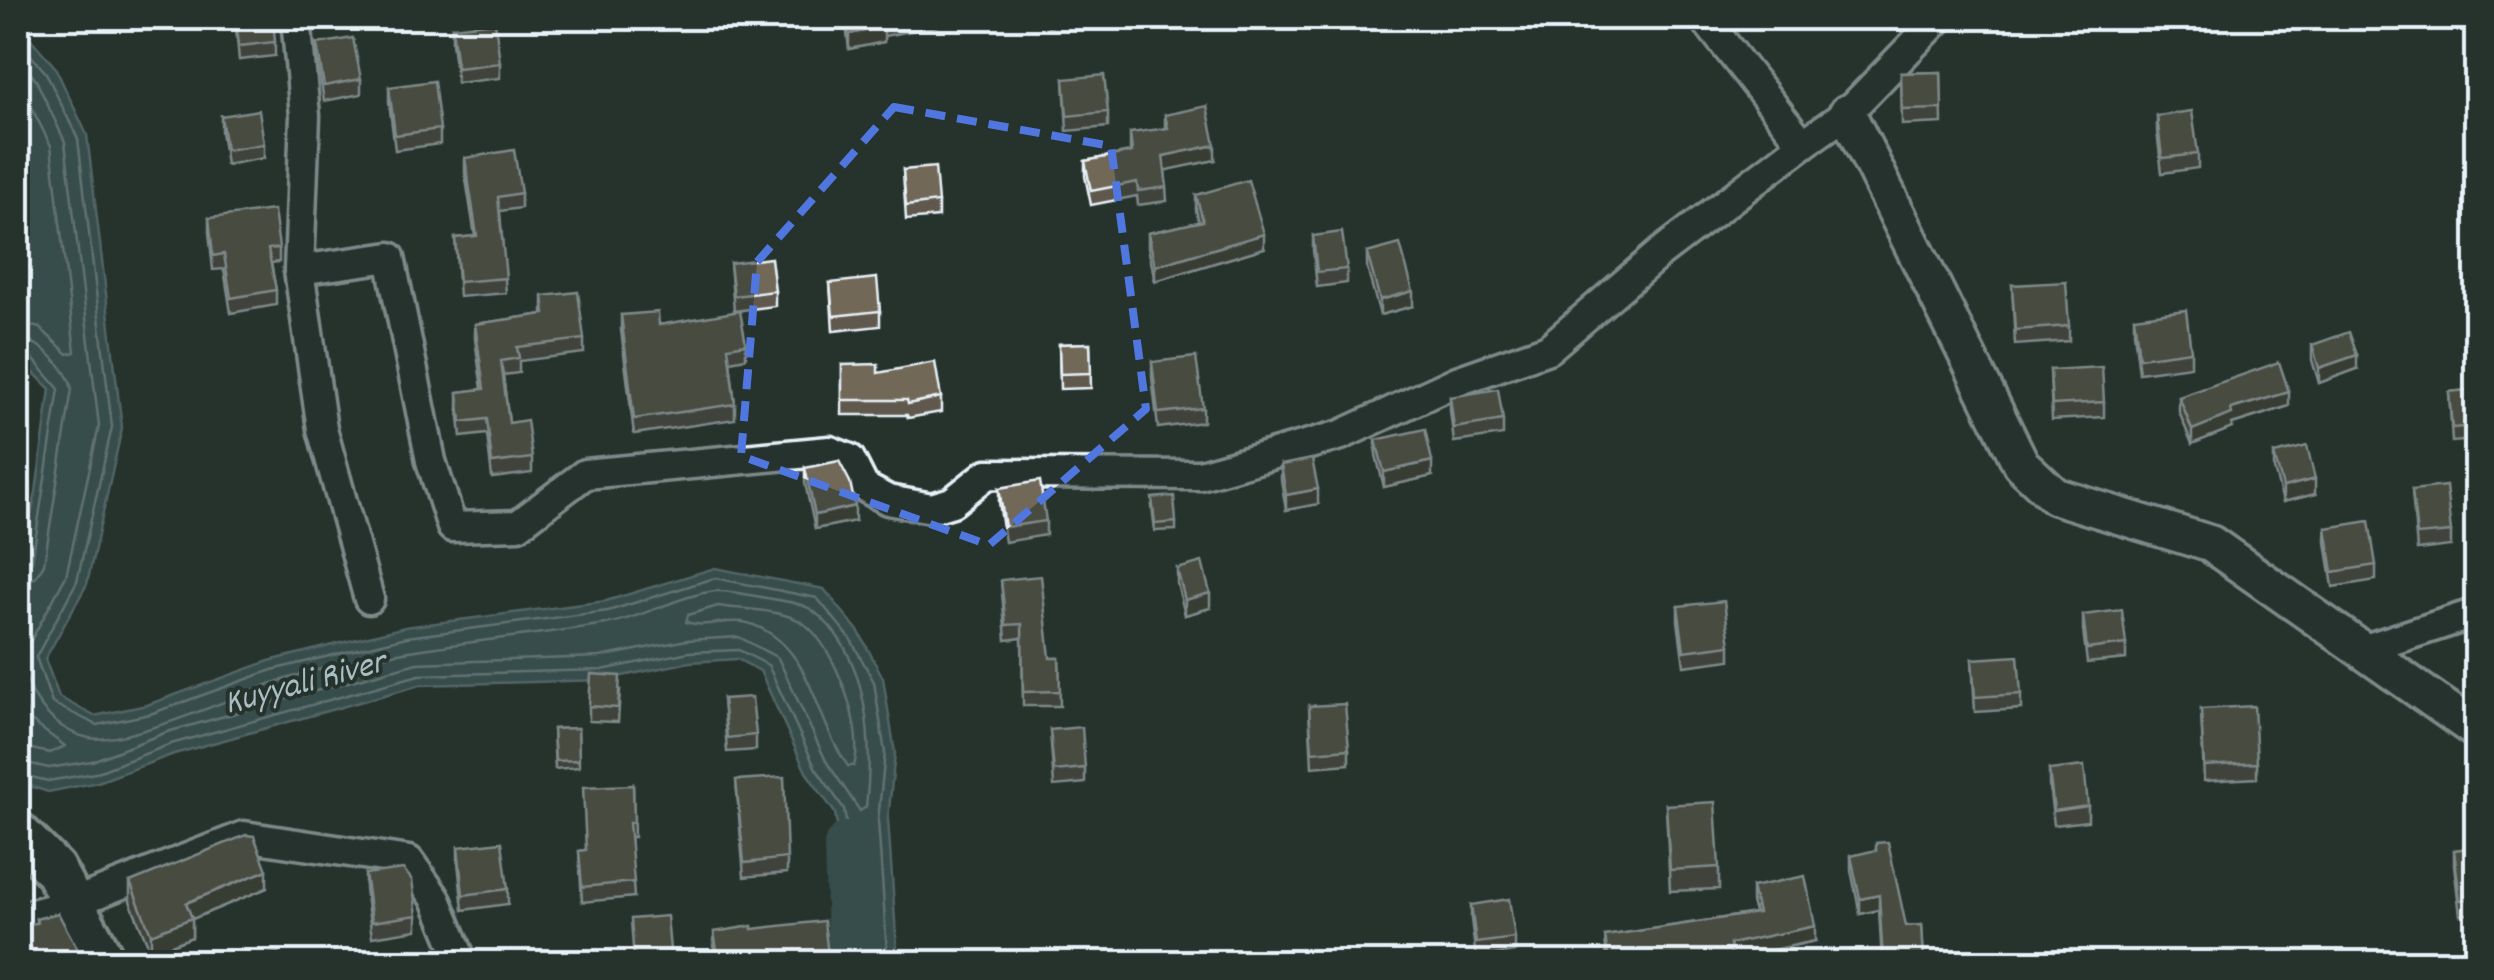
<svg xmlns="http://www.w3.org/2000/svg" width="2494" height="980" font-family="Dekko,sans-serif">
  <rect width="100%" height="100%" fill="#26332d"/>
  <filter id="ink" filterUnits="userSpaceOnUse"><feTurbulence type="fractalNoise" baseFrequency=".01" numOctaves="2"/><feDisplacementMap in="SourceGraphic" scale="20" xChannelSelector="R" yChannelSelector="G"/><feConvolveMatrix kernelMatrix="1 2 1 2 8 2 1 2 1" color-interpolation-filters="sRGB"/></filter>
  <g filter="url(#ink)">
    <path fill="#4b6e71" stroke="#8aa2a7" stroke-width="2.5" d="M18 24 55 67 87 135 122 428 87 584 45 659 59 697 94 716 147 705 269 661 405 627 606 601 715 568 824 589 859 632 883 678 895 753 888 819 897 950 905 962H859L835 813 806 772 760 671 737 659 690 662 603 680 420 685 174 754 98 782 48 792 18 782V575L36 492 50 389 18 357Z"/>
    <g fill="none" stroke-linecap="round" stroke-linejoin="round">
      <g stroke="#a9bdc2" stroke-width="2.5">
        <path d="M18 40 46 73 78 139 112 427 77 581 36 657 52 703 97 725 150 714 272 670 407 637 608 611 715 578 817 598 850 638 874 682 885 753 878 820 887 951 893 962"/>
        <path d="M18 58 36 80 65 142 99 426 66 576 23 655C23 693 52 730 89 738 125 745 232 698 270 684 379 647 494 642 606 624 643 618 679 595 716 591 729 590 747 595 761 597 775 600 801 602 812 610 870 653 873 744 866 807L860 811 826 761 778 658 739 637 687 640 600 657 417 663 167 732 92 761 49 768 18 761"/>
        <path d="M18 81 51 146 75 352 68 354 40 328 18 323"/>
        <path d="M18 338C39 340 68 368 72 389L44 564 35 578 18 582"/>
        <path d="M18 351 29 354 59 389 32 561 18 570"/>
        <path d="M718 606C742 610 782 609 803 623 835 645 865 730 854 766H848C813 718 813 643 748 623 728 618 705 629 686 622L688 615Z"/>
        <path d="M18 693 31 721 65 746 50 753 18 746"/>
        <path d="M18 774 48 781 95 773 171 744 419 675 602 670 689 652 739 650 768 665 815 767 844 809 868 962"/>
      </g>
      <path stroke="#4b6e71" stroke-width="48" d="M848 846 852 962"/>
      <defs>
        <g id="minor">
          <path d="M296 18 305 116 299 270 322 429 369 599"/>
          <path d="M1704 18 1803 144 1847 113 1939 18"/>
          <path d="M299 270 390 257 431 461 452 527 518 525 585 474 830 451 850 459 864 487 888 500 932 508 952 502 987 474 1200 475 1341 435 1457 381 1548 349 1660 253 1803 144"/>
          <path d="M2362 650 2476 613"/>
          <path d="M18 918 73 903 244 836 409 861 436 899 462 962"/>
        </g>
        <path id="tertiary" d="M1847 113 2021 464 2055 496 2211 544 2476 730"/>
        <path id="secondary" d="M18 833 54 869 105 962"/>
      </defs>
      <use href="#minor" stroke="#e8f1f8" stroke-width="35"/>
      <use href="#tertiary" stroke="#e8f1f8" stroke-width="42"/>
      <use href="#secondary" stroke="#e8f1f8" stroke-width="48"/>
      <use href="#minor" stroke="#26332d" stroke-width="28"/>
      <use href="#tertiary" stroke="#26332d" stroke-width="35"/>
      <use href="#secondary" stroke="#26332d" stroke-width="40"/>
    </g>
    <g fill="#61594d" stroke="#e8f1f8" stroke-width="2.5">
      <path d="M235 18 275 42V56L239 60Z"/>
      <path d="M845 18H938V26L884 36V42L849 49Z"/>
      <path d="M1046 18H1079V21L1048 27Z"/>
      <path d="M452 27 500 63V78L457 83 452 42Z"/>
      <path d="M317 44 361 79V94L324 101 317 59Z"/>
      <path d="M1941 72 1942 123 1902 125 1901 73Z"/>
      <path d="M1064 79 1108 112V127L1067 131Z"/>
      <path d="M389 87 440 129V144L395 150 389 102Z"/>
      <path d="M1165 115 1215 160 1165 170 1167 201 1138 205 1137 196 1091 205 1085 176V161L1130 152V133L1165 129Z"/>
      <path d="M221 116 264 144V158L226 165 221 131Z"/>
      <path d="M2157 116 2198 154V168L2162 173 2157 131Z"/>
      <path d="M465 158 521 193V208L500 211 506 293 459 297 455 238 475 236 465 173Z"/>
      <path d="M903 170 938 202V217L906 220Z"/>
      <path d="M1196 195 1264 248 1155 281 1148 247V233L1199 222 1196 210Z"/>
      <path d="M209 218 279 248V262L271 263 276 290V305L231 313 224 269 213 270 209 232Z"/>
      <path d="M1313 236 1347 269V283L1317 287 1313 250Z"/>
      <path d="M1367 253 1413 306 1380 315 1367 268Z"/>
      <path d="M730 263 775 291V306L734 311Z"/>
      <path d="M830 283 880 311V326L833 331Z"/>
      <path d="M2012 285 2069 326V341L2015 345Z"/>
      <path d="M543 296 584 339V353L519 361V373L503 375 509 423 532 458V473L492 478 487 434 461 437 458 407V392L482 389 475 339V324L543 314Z"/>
      <path d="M621 315 746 344V358L730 361 735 404V419L634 434 621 330Z"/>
      <path d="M2134 317 2191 351V366L2139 373 2134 332Z"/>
      <path d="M1090 343 1091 388 1060 389 1059 344Z"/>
      <path d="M2312 345 2357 369 2319 383 2312 360Z"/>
      <path d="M1152 362 1203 408V422L1158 428 1152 377Z"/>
      <path d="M842 365 878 373 941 397V412L908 418 907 415H842Z"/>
      <path d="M2050 370 2104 402V417L2052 420Z"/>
      <path d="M2476 389V440L2452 442 2449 392Z"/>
      <path d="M1450 397 1503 420V435L1454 442 1450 411Z"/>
      <path d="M2179 397 2289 406 2232 424V428L2192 444 2179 412Z"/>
      <path d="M1376 440 1432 476 1384 487 1376 455Z"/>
      <path d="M2274 454 2315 494 2283 502 2274 469Z"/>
      <path d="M1281 465 1318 504 1286 510 1281 480Z"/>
      <path d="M805 468 855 521 815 529 805 483Z"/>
      <path d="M999 488 1046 521V535L1005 542 999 502Z"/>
      <path d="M2412 490 2451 532V546L2417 550Z"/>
      <path d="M1152 506 1176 522V530L1155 531Z"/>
      <path d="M2326 528 2376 565V580L2333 587 2326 542Z"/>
      <path d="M1177 569 1210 608 1185 615 1177 583Z"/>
      <path d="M1001 580 1050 658H1059L1060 706H1023L1022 638 1006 640Z"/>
      <path d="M1678 606 1730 645V660L1684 666 1678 621Z"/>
      <path d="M2083 615 2126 644V659L2087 663 2083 630Z"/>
      <path d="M1972 659 2021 694V709L1975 712Z"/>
      <path d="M620 690 618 722 589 721V706Z"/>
      <path d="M723 699 756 735V750L727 752Z"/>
      <path d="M1309 706 1349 749V764L1312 767Z"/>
      <path d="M2201 709 2257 763V778L2204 781Z"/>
      <path d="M578 728 579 767 555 769 553 729Z"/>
      <path d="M1050 730 1085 768V783L1054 786Z"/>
      <path d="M2049 770 2088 806V821L2054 825 2049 785Z"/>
      <path d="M736 780 787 858V873L744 877Z"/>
      <path d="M633 785 634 837H630L634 897 582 902 579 851 585 850Z"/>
      <path d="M1666 805 1719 867V889L1670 891Z"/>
      <path d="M458 847 508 889V904L463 910 458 862Z"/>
      <path d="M2476 847V913L2460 915 2454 865V850Z"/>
      <path d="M1851 856 1906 926 1922 925 1924 962H1882L1879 910 1860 914 1851 870Z"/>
      <path d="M365 874 417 915V930L372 937 365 889Z"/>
      <path d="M130 882 267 888 192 919V937L151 953 130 901Z"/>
      <path d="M1752 887 1815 941 1732 959V962H1607L1605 936 1755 913 1752 902Z"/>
      <path d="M1471 905 1515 938V952L1476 958 1471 919Z"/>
      <path d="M36 919 85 962H32L31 959 18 960V925L36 923Z"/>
      <path d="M752 929 828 956V962H716L714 947V932Z"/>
    </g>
    <g fill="#4f493e" stroke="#e8f1f8" stroke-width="2.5">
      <path d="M884 27V42L849 49V34Z"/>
      <path d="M1215 145V160L1163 171V156Z"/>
      <path d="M1264 234V248L1155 281V266Z"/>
      <path d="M1413 291V306L1380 315V300Z"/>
      <path d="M2357 355V369L2319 383V368Z"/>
      <path d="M2289 392V406L2232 424V428L2192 444V430L2231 409Z"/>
      <path d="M1432 461V476L1384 487V472Z"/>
      <path d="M2315 479V494L2283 502V487Z"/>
      <path d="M1318 489V504L1286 510V495Z"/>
      <path d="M855 506V521L815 529V515Z"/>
      <path d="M1210 593V608L1185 615V600Z"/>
      <path d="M267 870V888L192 919V937L151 953V934L186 903Z"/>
      <path d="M1879 895V910L1860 914V899Z"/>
      <path d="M1815 926V941L1730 959V944Z"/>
    </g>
    <g fill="#716859" stroke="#e8f1f8" stroke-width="2.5">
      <path d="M236 18H273L275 42 239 46Z"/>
      <path d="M847 18H904L883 21 884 27 849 34Z"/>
      <path d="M495 22 500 63 457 68 452 27Z"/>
      <path d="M353 38 361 79 324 86 317 44Z"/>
      <path d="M1941 72 1942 109 1902 110 1901 73Z"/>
      <path d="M1104 75 1108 112 1067 116 1064 79Z"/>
      <path d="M434 81 440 129 395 135 389 87Z"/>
      <path d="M1207 106 1215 145 1163 156 1167 187 1138 191 1137 182 1091 191 1085 161 1132 152 1130 133 1168 128 1165 115Z"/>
      <path d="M259 110 264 144 226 150 221 116Z"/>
      <path d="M2192 111 2198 154 2162 158 2157 116Z"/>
      <path d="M514 150 521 193 498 197 506 278 459 282 455 238 477 236 465 158Z"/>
      <path d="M935 167 938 202 906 206 903 170Z"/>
      <path d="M1248 180 1264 234 1155 266 1148 233 1203 221 1196 195Z"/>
      <path d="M274 210 279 248 268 249 276 290 231 298 224 254 213 256 209 218Z"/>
      <path d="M1342 232 1347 269 1317 272 1313 236Z"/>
      <path d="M1400 244 1413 291 1380 300 1367 253Z"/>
      <path d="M771 258 775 291 734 296 730 263Z"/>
      <path d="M877 278 880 311 833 316 830 283Z"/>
      <path d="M2066 282 2069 326 2015 330 2012 285Z"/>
      <path d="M578 292 584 339 517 347 519 358 501 361 509 423 527 420 532 458 492 463 487 419 461 422 458 392 484 389 475 324 545 314 543 296Z"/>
      <path d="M2186 310 2191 351 2139 358 2134 317Z"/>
      <path d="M740 311 746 344 728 347 735 404 634 419 621 315 658 312 659 325Z"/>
      <path d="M2349 332 2357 355 2319 368 2312 345Z"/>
      <path d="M1090 343 1091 373 1060 374 1059 344Z"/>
      <path d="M1196 357 1203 408 1158 413 1152 362Z"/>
      <path d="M935 362 941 397 908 404 907 400H842V365L878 364V373Z"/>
      <path d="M2279 362 2289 392 2231 409 2232 414 2192 430 2179 397Z"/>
      <path d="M2102 367 2104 402 2052 405 2050 370Z"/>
      <path d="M1498 389 1503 420 1454 428 1450 397Z"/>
      <path d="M2476 389V426L2452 428 2449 392Z"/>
      <path d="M1425 429 1432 461 1384 472 1376 440Z"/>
      <path d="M2307 446 2315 479 2283 487 2274 454Z"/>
      <path d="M1312 459 1318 489 1286 495 1281 465Z"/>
      <path d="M839 461 850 482 855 506 815 515 805 468Z"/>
      <path d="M1040 481 1046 521 1005 527 999 488Z"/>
      <path d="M2446 486 2451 532 2417 535 2412 490Z"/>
      <path d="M1174 496 1176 522 1155 524 1152 498Z"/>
      <path d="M2369 521 2376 565 2333 572 2326 528Z"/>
      <path d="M1202 562 1210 593 1185 600 1177 569Z"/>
      <path d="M1041 576 1050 658H1059L1060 691 1023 692 1022 624 1006 625 1001 580Z"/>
      <path d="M1724 601 1730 645 1684 651 1678 606Z"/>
      <path d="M2122 610 2126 644 2087 649 2083 615Z"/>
      <path d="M2018 656 2021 694 1975 697 1972 659Z"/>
      <path d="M591 674 620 676 618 708 589 706Z"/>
      <path d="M752 697 756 735 727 738 723 699Z"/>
      <path d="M1345 704 1349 749 1312 752 1309 706Z"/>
      <path d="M2254 706 2257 763 2204 766 2201 709Z"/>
      <path d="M1082 727 1085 768 1054 771 1050 730Z"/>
      <path d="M578 728 579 760 555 761 553 729Z"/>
      <path d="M2084 766 2088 806 2054 811 2049 770Z"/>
      <path d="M784 777 787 858 744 863 736 780Z"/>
      <path d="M633 785 634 822 629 823 634 882 582 887 579 851 586 850 583 787Z"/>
      <path d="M1715 802 1719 867 1670 870 1666 805Z"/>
      <path d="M246 835 254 836 267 870 186 903 192 918 151 934 130 882Z"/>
      <path d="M502 842 508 889 463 895 458 847Z"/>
      <path d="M1888 842 1906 926 1922 925 1924 961 1883 962 1879 895 1860 899 1851 856 1876 850V843Z"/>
      <path d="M2476 847V898L2460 900 2454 850Z"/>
      <path d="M403 869 412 880 417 915 372 922 365 874Z"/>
      <path d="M1805 876 1815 926 1730 944 1732 962H1609L1605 936 1758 913 1752 887Z"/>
      <path d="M1509 899 1515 938 1476 943 1471 905Z"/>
      <path d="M58 913 84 961 85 962H35L31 946 18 947V925L37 923 36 919Z"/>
      <path d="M667 916 671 962H652V961L634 962 631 919Z"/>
      <path d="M824 921 828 956 804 959 805 962H719L714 932 752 926V929Z"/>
      <path d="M278 953 279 961 320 962H227V958Z"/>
    </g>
  </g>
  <path d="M0 0H2494V980H0ZM894 107 1111 146 1146 409 989 545 741 456 757 262Z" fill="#26332d" fill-opacity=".55" fill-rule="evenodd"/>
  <path fill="none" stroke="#5077e0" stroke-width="8" stroke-dasharray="20 12" stroke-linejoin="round" d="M894 107 1111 146 1146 409 989 545 741 456 757 262Z"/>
  <g text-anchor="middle" stroke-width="8" stroke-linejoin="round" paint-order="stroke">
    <g font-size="35" font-style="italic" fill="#a9bdc2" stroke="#26332d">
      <text transform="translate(304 680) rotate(-15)" y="12">Kuyyali River</text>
    </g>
  </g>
  <rect width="2494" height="980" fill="none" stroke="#26332d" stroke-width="60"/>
  <rect x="30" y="30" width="2434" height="920" fill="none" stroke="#e8f1f8" stroke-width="4" filter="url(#ink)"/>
</svg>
